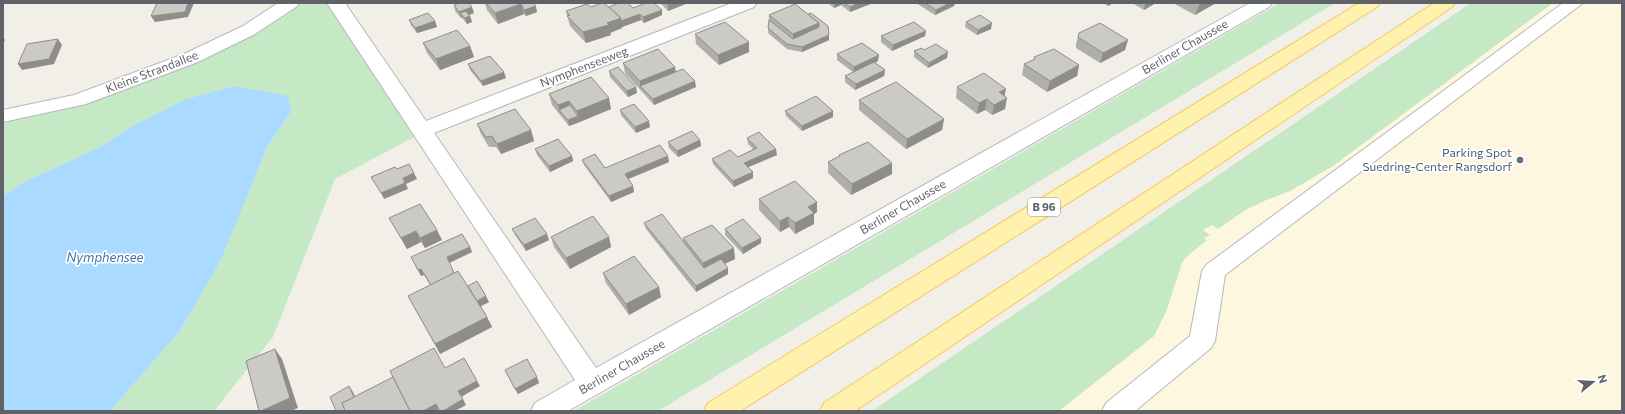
<svg xmlns="http://www.w3.org/2000/svg" width="1625" height="414" font-family="Commissioner,sans-serif">
  <rect width="100%" height="100%" fill="#f1efe8"/>
  <path fill="#fef7e0" d="M1535 3H1622V411H1008L1160 248Z"/>
  <g fill="#c5e8c5">
    <path d="M294 3H330L414 137 335 179 273 337 214 411H110L180 331 221 260 267 147 291 112 233 86 185 100 131 127 98 148 24 182 3 196V120L77 105Z"/>
    <path d="M1280 3H1335L658 411H574Z"/>
    <path d="M1471 3H1553L1333 166 1290 191 1264 201 1244 211 1218 229 1212 225 1203 230 1210 235 1204 238 1207 240 1186 257 1182 263 1166 312 1154 336 1059 411H872Z"/>
  </g>
  <path fill="#aadaff" d="M233 86 288 96 291 112 267 147 221 260 180 331 110 411H3V196L24 182 98 148 131 127 184 100Z"/>
  <g fill="none" stroke-linecap="round" stroke-linejoin="round">
    <defs>
      <g id="minor">
        <path d="M278 3H299L296 7 255 34 198 62 86 104 3 122V110L74 95 184 54 243 26Z"/>
        <path d="M327 3H345L426 121 732 3H757L754 7 434 133 596 368 1250 3H1272L1269 7 568 411H531L535 403 575 380Z"/>
        <path d="M1563 3H1583L1225 275 1215 341 1211 348 1135 411H1102L1106 403 1190 336 1202 271 1206 265Z"/>
      </g>
      <g id="major">
        <path d="M1359 3H1380L1377 7 740 411H704L708 403Z"/>
        <path d="M1434 3H1455L1452 7 855 411H820L824 403Z"/>
      </g>
    </defs>
    <use href="#minor" stroke="#b5b8bc" stroke-width="2"/>
    <use href="#major" stroke="#f2c960" stroke-width="2"/>
    <use href="#minor" fill="#fff" fill-rule="evenodd"/>
    <use href="#major" fill="#fff2af" fill-rule="evenodd"/>
  </g>
  <g fill="#afaea9">
    <path d="M485 3H533L537 12 526 16 524 14 498 24 487 10Z"/>
    <path d="M660 3H688L668 11Z"/>
    <path d="M828 3H873L850 12 841 5 834 8Z"/>
    <path d="M916 3H955L954 6 935 15Z"/>
    <path d="M1103 3H1113L1108 6Z"/>
    <path d="M1132 3H1155L1154 4 1144 10Z"/>
    <path d="M1173 3H1216L1195 15Z"/>
    <path d="M454 5 474 13 469 15 470 16 472 22 467 24 462 18H461L455 11Z"/>
    <path d="M591 7H609L633 8 662 10V15L644 23 641 20 622 27V28L610 33 611 35 586 43 570 26 566 11Z"/>
    <path d="M769 15 829 35V40L802 52 787 49 768 33Z"/>
    <path d="M409 20 435 21 437 27 417 33 411 25Z"/>
    <path d="M966 22 991 29 977 35 965 27Z"/>
    <path d="M1079 33 1125 50 1100 63 1076 48V44Z"/>
    <path d="M695 34 749 52 719 65 696 44Z"/>
    <path d="M881 36H925L892 51 881 42Z"/>
    <path d="M423 43 470 46 474 57 440 70 427 53Z"/>
    <path d="M924 50 947 58 928 68 914 57V51Z"/>
    <path d="M837 54 878 61 875 63 885 70 884 76 855 90 845 82V76L853 72 837 60Z"/>
    <path d="M1034 57 1079 65 1077 76 1047 92 1022 75 1024 64 1034 59Z"/>
    <path d="M623 63 675 67 676 71 696 87 654 105 625 73Z"/>
    <path d="M468 64 506 78 483 86 470 70Z"/>
    <path d="M609 71 637 93 628 97 610 77Z"/>
    <path d="M957 87 1004 96 1005 109 992 115 985 110 977 114 956 98Z"/>
    <path d="M549 94 611 109 569 126 552 105Z"/>
    <path d="M859 100 944 119 942 130 906 149 859 110Z"/>
    <path d="M620 110 650 127 636 133 621 115Z"/>
    <path d="M785 111H833V117L802 131 786 116Z"/>
    <path d="M477 124 531 130 534 141 501 154 496 147H489L481 134Z"/>
    <path d="M747 138 777 155 748 167 753 172V178L734 187 713 164 712 159 738 157 753 149 748 144Z"/>
    <path d="M700 140 701 146 678 157 669 148 668 142Z"/>
    <path d="M535 149 572 156 573 161 550 172 537 155Z"/>
    <path d="M839 155 892 163V174L851 195 828 173V162L839 156Z"/>
    <path d="M582 160 605 168 669 162 628 179 633 186 634 192 611 202 584 165Z"/>
    <path d="M759 199 817 212 814 214V224L795 234 789 227 780 232 759 210Z"/>
    <path d="M389 218 442 240 425 248 421 242 407 249Z"/>
    <path d="M644 223 684 243 683 238 735 259 724 264 728 274 696 292 646 229Z"/>
    <path d="M512 229 549 240 526 251 515 235Z"/>
    <path d="M725 229 761 243 743 254 725 235Z"/>
    <path d="M551 237H609L611 247 570 269 554 247Z"/>
    <path d="M470 247 472 252 449 263 454 273 468 286 489 302 481 306 492 327 440 354 408 296 430 285 424 275 421 276 411 257Z"/>
    <path d="M603 273 661 297 629 315 606 283Z"/>
    <path d="M505 370 539 383 518 394Z"/>
  </g>
  <g fill="#8f8d8a">
    <path d="M188 3H194L188 17 155 22 151 16Z"/>
    <path d="M666 3H688L668 11V5Z"/>
    <path d="M834 3H841V5L834 8Z"/>
    <path d="M859 3H873L850 12V7Z"/>
    <path d="M950 3H955L954 6 935 15 936 10Z"/>
    <path d="M1108 3H1113L1108 6Z"/>
    <path d="M1147 3H1155L1154 4 1144 10 1145 4Z"/>
    <path d="M1202 3H1216L1195 15 1199 5Z"/>
    <path d="M521 4 524 14 498 24 495 13Z"/>
    <path d="M536 6 537 12 526 16 524 10Z"/>
    <path d="M472 7 474 13 463 17 460 13 462 18H461L459 12Z"/>
    <path d="M662 10V15L644 23 643 17Z"/>
    <path d="M640 14 641 20 622 27V28L610 33 611 35 586 43 583 32 621 18Z"/>
    <path d="M470 16 472 22 467 24 465 18Z"/>
    <path d="M435 21 437 27 417 33 415 28Z"/>
    <path d="M819 23V33L793 44V34Z"/>
    <path d="M992 23 991 29 977 35 978 30Z"/>
    <path d="M926 31 925 36 892 51 893 45Z"/>
    <path d="M829 35V40L802 52V47Z"/>
    <path d="M3 37 5 40 3 44Z"/>
    <path d="M58 39 62 45 54 64 22 70 18 64Z"/>
    <path d="M1128 40 1125 50 1100 63 1103 53Z"/>
    <path d="M749 42V52L719 65 718 55Z"/>
    <path d="M470 46 474 57 440 70 436 59Z"/>
    <path d="M948 52 947 58 928 68 929 63Z"/>
    <path d="M879 55 878 61 854 73V67Z"/>
    <path d="M1079 65 1077 76 1047 92 1050 81Z"/>
    <path d="M675 67 676 77 640 86V81Z"/>
    <path d="M885 70 884 76 855 90 856 84Z"/>
    <path d="M504 72 506 78 483 86 481 81Z"/>
    <path d="M695 81 696 87 654 105 653 99Z"/>
    <path d="M636 87 637 93 628 97 627 91Z"/>
    <path d="M1006 89 1004 99 999 92Z"/>
    <path d="M609 98 611 109 580 122 577 111Z"/>
    <path d="M1007 98 1005 109 992 115 994 105Z"/>
    <path d="M987 99 985 110 977 114 979 103Z"/>
    <path d="M569 101 571 111 559 110 561 115 558 105Z"/>
    <path d="M833 111V117L802 131V126Z"/>
    <path d="M578 116 580 122 569 126 568 120Z"/>
    <path d="M944 119 942 130 906 149 907 139Z"/>
    <path d="M649 121 650 127 636 133 635 127Z"/>
    <path d="M531 130 534 141 501 154 497 144Z"/>
    <path d="M700 140 701 146 678 157 677 151Z"/>
    <path d="M776 149 777 155 744 169V163Z"/>
    <path d="M572 156 573 161 550 172 549 166Z"/>
    <path d="M668 156 669 162 626 180 625 174Z"/>
    <path d="M892 163V174L851 195 852 184Z"/>
    <path d="M753 172V178L734 187 733 181Z"/>
    <path d="M414 173 417 179 406 184 408 189 384 199 381 193 403 178Z"/>
    <path d="M633 186 634 192 611 202 609 196Z"/>
    <path d="M817 202V212L814 214V224L795 234V223L808 207Z"/>
    <path d="M788 217 789 227 780 232V221Z"/>
    <path d="M437 230 442 240 425 248 420 238Z"/>
    <path d="M416 231 421 242 407 249 401 238Z"/>
    <path d="M547 234 549 240 526 251 524 245Z"/>
    <path d="M609 237 611 247 570 269 566 258Z"/>
    <path d="M761 238V243L743 254 742 248Z"/>
    <path d="M470 247 472 252 449 263 447 257Z"/>
    <path d="M734 248 735 259 704 274 703 263Z"/>
    <path d="M728 268V274L696 292V286Z"/>
    <path d="M421 269 424 275 421 276 418 270Z"/>
    <path d="M659 287 661 297 629 315 626 304Z"/>
    <path d="M486 296 489 302 479 307 477 302Z"/>
    <path d="M487 317 492 327 440 354 435 344Z"/>
    <path d="M275 349 282 359 298 408 291 411H261Z"/>
    <path d="M537 377 539 383 518 394 515 389Z"/>
    <path d="M477 381 480 386 461 397 458 391Z"/>
    <path d="M349 386 353 392 360 408 356 402Z"/>
    <path d="M463 399 466 405 455 411H443Z"/>
    <path d="M436 404 439 409 436 411H423Z"/>
  </g>
  <g fill="#cccac5" stroke="#8f8d8a">
    <path d="M157 3H188L185 12 151 16Z"/>
    <path d="M460 3H469L472 7 459 12 454 5Z"/>
    <path d="M486 3H521V4L495 13Z"/>
    <path d="M521 3H533L536 6 524 10 523 8Z"/>
    <path d="M602 3H604L621 18 607 23 609 25 583 32 567 16 570 15 566 11 587 4 591 7Z"/>
    <path d="M619 3H628L633 8 646 3H654L662 10 643 17 640 14 621 21V18L609 7Z"/>
    <path d="M666 3H673L668 5Z"/>
    <path d="M845 3H859L850 7Z"/>
    <path d="M925 3H950L936 10Z"/>
    <path d="M795 4 819 23 793 34 769 15Z"/>
    <path d="M466 11 470 16 465 18 460 13Z"/>
    <path d="M428 13 435 21 415 28 409 20Z"/>
    <path d="M811 13 828 26 829 35 802 47 787 44 768 28 769 20 793 39 819 27V23L808 14Z"/>
    <path d="M980 15 992 23 978 30 966 22Z"/>
    <path d="M725 22 749 42 718 55 695 34Z"/>
    <path d="M914 22 926 31 893 45 881 36Z"/>
    <path d="M1100 23 1128 40 1103 53 1078 37 1079 33Z"/>
    <path d="M457 30 470 46 436 59 423 43Z"/>
    <path d="M58 39 49 59 18 64 27 44Z"/>
    <path d="M862 43 879 55 854 67 837 54Z"/>
    <path d="M936 44 948 52 929 63 914 51 922 48 924 50Z"/>
    <path d="M658 49 675 67 640 81 623 63Z"/>
    <path d="M1054 49 1079 65 1050 81 1024 64 1035 59 1034 57Z"/>
    <path d="M490 56 504 72 481 81 468 64Z"/>
    <path d="M874 62 885 70 856 84 845 76Z"/>
    <path d="M618 67 636 87 627 91 609 71Z"/>
    <path d="M683 69 695 81 653 99 640 86Z"/>
    <path d="M984 73 1006 89 999 92 1007 98 994 105 987 99 979 103 957 87Z"/>
    <path d="M591 77 609 98 577 111 569 101 558 105 549 94Z"/>
    <path d="M896 82 944 119 907 139 859 100Z"/>
    <path d="M816 96 833 111 802 126 785 111Z"/>
    <path d="M634 104 649 121 635 127 620 110Z"/>
    <path d="M570 105 578 116 568 120 559 110Z"/>
    <path d="M515 109 531 130 497 144 492 136 486 137 477 124Z"/>
    <path d="M692 131 700 140 677 151 668 142Z"/>
    <path d="M759 132 776 149 744 163 753 172 733 181 712 159 730 150 738 157 757 148 747 138Z"/>
    <path d="M558 139 572 156 549 166 535 149Z"/>
    <path d="M868 142 892 163 852 184 828 162 840 156 839 155Z"/>
    <path d="M660 145 668 156 625 174 633 186 609 196 582 160 595 154 605 168Z"/>
    <path d="M409 164 414 173 403 178 405 183 381 193 371 177 395 167 397 169Z"/>
    <path d="M795 181 817 202 808 207 814 213 795 223 788 217 780 221 759 199Z"/>
    <path d="M420 204 437 230 420 238 416 231 401 238 389 218Z"/>
    <path d="M662 214 704 268 721 259 728 268 696 286 644 223Z"/>
    <path d="M593 216 609 237 566 258 551 237Z"/>
    <path d="M535 218 547 234 524 245 512 229Z"/>
    <path d="M743 219 761 238 742 248 725 229Z"/>
    <path d="M712 225 734 248 703 263 683 238Z"/>
    <path d="M462 234 470 247 447 257 454 273 431 285 421 269 418 270 411 257Z"/>
    <path d="M634 256 659 287 626 304 603 273Z"/>
    <path d="M458 271 487 317 435 344 408 296Z"/>
    <path d="M477 281 486 296 477 301 468 286Z"/>
    <path d="M434 348 445 368 464 358 477 381 458 391 463 399 443 411H440L436 404 423 411H410L390 371Z"/>
    <path d="M275 349 290 398 261 411H259L246 361Z"/>
    <path d="M527 359 537 377 515 389 505 370Z"/>
    <path d="M393 377 410 411H345L342 403Z"/>
    <path d="M349 386 354 397 342 403 345 411H336L330 397Z"/>
  </g>
  <circle fill="#5c6f8a" stroke="#fff" stroke-width="1.5" cx="1520" cy="160" r="4"/>
  <g text-anchor="middle" stroke-width="3.5" stroke-linejoin="round" paint-order="stroke">
    <rect fill="#fff" stroke="#8f9295" stroke-width="1" x="1028" y="198" width="32" height="18" rx="3"/>
    <g font-size="11" font-weight="bold" fill="#5f6368">
      <text x="1044" y="211">B 96</text>
    </g>
    <g font-size="12" fill="#5f6368" stroke="#fff">
      <text transform="translate(1185 47) rotate(-30)" y="4">Berliner Chaussee</text>
      <text transform="translate(584 67) rotate(-21)" y="4">Nymphenseeweg</text>
      <text transform="translate(152 72) rotate(-21)" y="4">Kleine Strandallee</text>
      <text transform="translate(903 207) rotate(-30)" y="4">Berliner Chaussee</text>
      <text transform="translate(622 367) rotate(-30)" y="4">Berliner Chaussee</text>
    </g>
    <g font-size="12" fill="#4e5e75" stroke="#fff" text-anchor="end">
      <text x="1512" y="157">Parking Spot<tspan x="1512" dy="14">Suedring-Center Rangsdorf</tspan></text>
    </g>
    <g font-size="13" font-style="italic" fill="#4174aa" stroke="#fff">
      <text x="105" y="262">Nymphensee</text>
    </g>
  </g>
  <rect width="1625" height="414" fill="none" stroke="#5f6368" stroke-width="8"/>
  <g transform="translate(1593 382) rotate(72)" stroke="#ffffff" stroke-width="3" paint-order="stroke">
  <path d="M0-3L7 15L0 10L-7 15Z" fill="#5f6368"/>
  <text y="-6" font-size="11" font-weight="bold" text-anchor="middle" fill="#5f6368">N</text>
  </g>
</svg>
